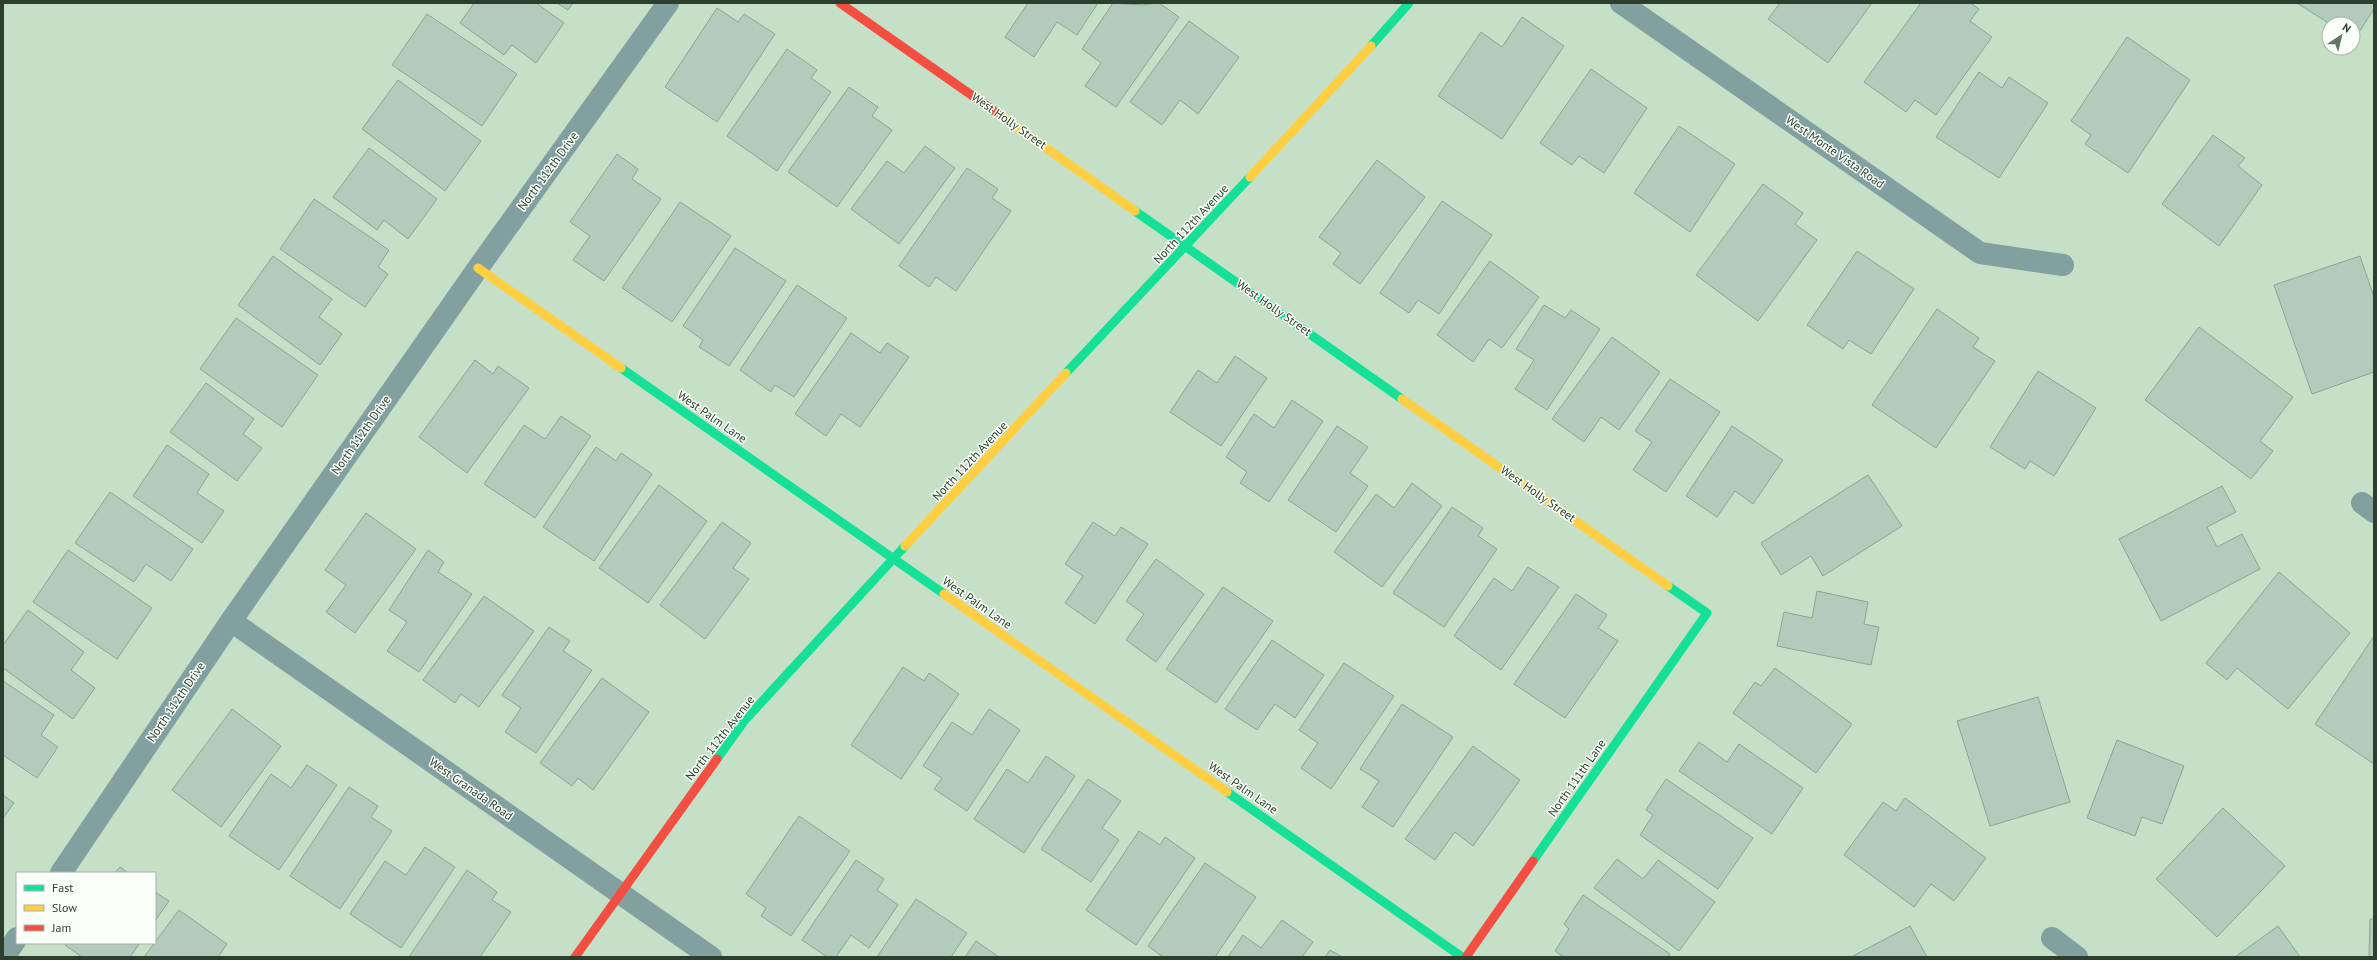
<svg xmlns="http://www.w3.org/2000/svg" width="2377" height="960" font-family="'PT Sans',sans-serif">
  <rect width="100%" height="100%" fill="#c5e0c6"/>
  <g fill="#b2cbba" stroke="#8ba594">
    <path d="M474 3H536L564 23 536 63 512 45 504 55 460 23Z"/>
    <path d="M557 3H573L568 10Z"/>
    <path d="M1028 3H1098L1077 35 1057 22 1034 57 1005 37Z"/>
    <path d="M1113 3 1142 5 1159 3 1179 17 1116 107 1085 86 1101 63 1082 49Z"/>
    <path d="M1780 3H1872L1828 63 1768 19Z"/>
    <path d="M1921 3H1971L1979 9 1970 21 1992 37 1936 115 1915 100 1906 112 1864 82Z"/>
    <path d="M2297 3H2374V9L2354 40 2353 24H2330Z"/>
    <path d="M717 8 738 22 744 14 775 34 717 122 665 87Z"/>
    <path d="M427 14 517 74 482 126 392 65Z"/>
    <path d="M1522 17 1564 46 1502 139 1438 96 1481 32 1502 47Z"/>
    <path d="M1189 21 1239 57 1198 114 1180 100 1162 125 1130 102Z"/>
    <path d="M2127 37 2190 80 2128 173 2085 144 2091 135 2071 121Z"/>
    <path d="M787 49 817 70 811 78 831 92 777 171 727 136Z"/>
    <path d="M1591 69 1647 108 1604 173 1579 156 1572 165 1540 143Z"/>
    <path d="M1979 72 2002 88 2009 77 2048 103 1999 178 1936 137Z"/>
    <path d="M398 80 481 141 445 191 362 129Z"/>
    <path d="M849 87 878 107 872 116 892 130 837 207 788 172Z"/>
    <path d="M1679 126 1735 164 1690 232 1634 193Z"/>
    <path d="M2213 135 2245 158 2238 166 2262 185 2219 246 2162 204Z"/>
    <path d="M925 146 955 168 899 244 851 209 887 161 904 173Z"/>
    <path d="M369 148 437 199 408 239 384 220 377 230 333 197Z"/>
    <path d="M617 154 638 169 632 179 661 199 604 281 573 260 590 236 570 222Z"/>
    <path d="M1377 160 1425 197 1360 284 1333 264 1341 253 1319 237Z"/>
    <path d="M967 168 998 189 992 198 1011 211 956 291 936 277 929 287 899 266Z"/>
    <path d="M1763 184 1803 213 1795 224 1817 240 1758 321 1696 275Z"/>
    <path d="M314 199 389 250 378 267 388 274 365 307 280 249Z"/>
    <path d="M1442 201 1492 235 1439 314 1418 300 1409 313 1380 293Z"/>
    <path d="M680 202 731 236 672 322 622 288Z"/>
    <path d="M735 248 786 281 729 366 699 347 703 340 683 326Z"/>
    <path d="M1857 251 1914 289 1871 354 1849 340 1843 349 1807 325Z"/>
    <path d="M273 256 332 299 319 317 342 334 320 365 238 305Z"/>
    <path d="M2360 256 2374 297V372L2312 394 2274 285Z"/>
    <path d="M1490 261 1539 297 1502 348 1489 339 1473 362 1437 335Z"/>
    <path d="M797 285 847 318 794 397 775 385 771 392 740 370Z"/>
    <path d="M1544 305 1565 318 1571 310 1600 329 1547 410 1515 389 1534 360 1516 349Z"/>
    <path d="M1937 309 1979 338 1973 347 1995 361 1936 448 1872 405Z"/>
    <path d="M236 318 318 375 282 427 200 369Z"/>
    <path d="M2199 327 2293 397 2260 441 2273 451 2251 479 2145 400Z"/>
    <path d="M851 333 880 353 887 343 909 357 860 427 841 414 826 436 795 414Z"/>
    <path d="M1612 337 1660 372 1619 430 1601 417 1584 442 1552 419Z"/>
    <path d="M1235 356 1267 378 1221 446 1170 412 1198 370 1217 383Z"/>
    <path d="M475 360 493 374 498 366 529 388 467 473 419 437Z"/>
    <path d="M2038 371 2096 408 2054 476 2030 461 2025 469 1990 447Z"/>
    <path d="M1670 379 1720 412 1666 492 1633 470 1652 442 1635 431Z"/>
    <path d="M206 383 254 419 243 434 262 448 237 481 170 432Z"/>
    <path d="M1292 400 1323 421 1269 502 1240 483 1247 472 1226 457 1254 414 1274 428Z"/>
    <path d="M561 416 591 436 535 518 484 484 524 425 545 439Z"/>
    <path d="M1337 426 1368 447 1350 473 1368 486 1336 532 1288 500Z"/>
    <path d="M1732 426 1783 460 1753 504 1735 491 1717 517 1686 496Z"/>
    <path d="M167 445 209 474 197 493 224 511 202 543 133 496Z"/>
    <path d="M596 447 616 461 621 453 652 474 594 561 543 527Z"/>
    <path d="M1868 475 1902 526 1823 576 1811 556 1781 575 1761 543Z"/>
    <path d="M1412 483 1442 506 1382 587 1334 552 1376 494 1394 508Z"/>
    <path d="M659 485 707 521 648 603 599 568Z"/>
    <path d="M2222 486 2236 512 2207 527 2217 547 2242 534 2260 569 2161 621 2119 539Z"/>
    <path d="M110 492 193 549 171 581 146 564 134 582 75 543Z"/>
    <path d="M1452 507 1483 528 1478 536 1497 549 1444 627 1393 593Z"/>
    <path d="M366 513 416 549 355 633 326 612 346 585 325 570Z"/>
    <path d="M722 522 751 543 733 568 749 579 705 639 660 605Z"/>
    <path d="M1093 522 1115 536 1121 527 1148 544 1095 624 1065 603 1083 576 1065 564Z"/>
    <path d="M68 550 152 608 117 659 33 602Z"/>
    <path d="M428 550 444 562 438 572 472 594 419 672 387 651 407 622 389 610Z"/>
    <path d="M1156 559 1204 594 1156 662 1126 640 1144 614 1126 601Z"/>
    <path d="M1528 567 1559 587 1501 670 1454 636 1494 578 1512 591Z"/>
    <path d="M2279 572 2350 633 2288 709 2237 668 2227 680 2206 663Z"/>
    <path d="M1223 587 1273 621 1216 703 1166 669Z"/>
    <path d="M1817 591 1868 602 1864 624 1879 627 1871 665 1777 646 1784 612 1812 618Z"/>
    <path d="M1576 594 1607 615 1598 628 1618 641 1565 718 1514 684Z"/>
    <path d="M484 596 534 631 479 707 461 694 455 703 423 680Z"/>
    <path d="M28 610 84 652 71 670 95 688 73 719 3 668V645Z"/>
    <path d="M549 627 570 641 563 651 592 670 536 753 505 732 521 708 502 695Z"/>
    <path d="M2374 636V764L2315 724Z"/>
    <path d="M1272 640 1324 675 1295 718 1275 704 1257 730 1225 709Z"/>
    <path d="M1344 663 1394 696 1331 789 1301 768 1318 743 1299 730Z"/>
    <path d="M903 667 924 681 929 673 959 694 901 779 851 745Z"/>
    <path d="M1775 668 1852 724 1816 773 1733 713 1755 682 1761 686Z"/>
    <path d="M602 678 649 712 593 790 578 778 572 786 540 763Z"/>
    <path d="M3 681 54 715 41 735 58 747 37 778 3 755Z"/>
    <path d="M2038 697 2070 802 1990 826 1957 721Z"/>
    <path d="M1402 704 1453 737 1393 827 1362 807 1379 781 1360 769Z"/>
    <path d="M232 709 281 746 221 827 172 790Z"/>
    <path d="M989 709 1020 730 967 811 934 789 942 778 923 766 952 722 972 735Z"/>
    <path d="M2117 740 2184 766 2162 824 2142 817 2135 836 2087 818Z"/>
    <path d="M1699 742 1727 762 1739 744 1803 788 1772 834 1679 771Z"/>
    <path d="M1473 746 1520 780 1473 846 1455 832 1435 860 1405 839Z"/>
    <path d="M1046 756 1075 776 1024 853 974 819 1007 769 1028 783Z"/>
    <path d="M307 765 337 785 279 870 229 836 271 774 291 788Z"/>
    <path d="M1088 779 1121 801 1102 828 1119 840 1091 882 1041 849Z"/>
    <path d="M1666 779 1753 838 1718 889 1640 835 1653 815 1646 810Z"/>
    <path d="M349 787 378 806 371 817 392 831 340 909 290 876Z"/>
    <path d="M3 795 14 803 3 818Z"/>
    <path d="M1905 798 1986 858 1954 901 1931 884 1914 907 1844 855 1883 802 1896 811Z"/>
    <path d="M2223 808 2285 866 2217 937 2156 879Z"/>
    <path d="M799 816 850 851 791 936 761 916 766 908 746 894Z"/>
    <path d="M1139 831 1160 845 1165 837 1195 858 1136 945 1086 910Z"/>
    <path d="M425 847 455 867 401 948 350 914 385 861 406 875Z"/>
    <path d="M1617 859 1643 879 1658 860 1715 902 1679 951 1594 888Z"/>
    <path d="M856 860 884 879 877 890 898 905 869 948 851 935 836 957H827L802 940Z"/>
    <path d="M1205 863 1256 897 1215 957H1163L1148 946Z"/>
    <path d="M120 867 128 873H115Z"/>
    <path d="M467 870 497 892 492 900 511 912 480 957H409Z"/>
    <path d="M155 892 169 901 155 921Z"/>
    <path d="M1583 895 1670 954 1668 957H1564L1555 951 1569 929 1564 924Z"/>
    <path d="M916 899 967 933 951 957H877Z"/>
    <path d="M179 910 227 944 218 957H144Z"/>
    <path d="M2370 919H2374V957H2369Z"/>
    <path d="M1282 920 1313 942 1302 957H1228L1243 935 1261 948Z"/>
    <path d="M1910 926 1927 957H1851Z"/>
    <path d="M2278 926 2300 957H2235Z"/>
    <path d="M976 941 999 957H965Z"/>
    <path d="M66 943H140L130 957H82L65 945Z"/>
    <path d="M1330 950 1342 957H1325Z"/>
  </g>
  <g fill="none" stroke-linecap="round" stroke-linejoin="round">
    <g stroke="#83a0a0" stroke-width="22">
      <path d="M1621 3 1980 253 2063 265"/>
      <path d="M2362 503 2374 512"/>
      <path d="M231 621 711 957"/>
      <path d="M61 873 231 621 478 268 668 3"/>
      <path d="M2052 938 2077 957"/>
      <path d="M4 957 17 938"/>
    </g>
    <g stroke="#16e098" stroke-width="9">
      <path d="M1371 46 1409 3"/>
      <path d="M1135 211 1402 399"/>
      <path d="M621 368 944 594"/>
      <path d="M1066 373 1250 177"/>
      <path d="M717 759 745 720 905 546"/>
      <path d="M1227 792 1462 957"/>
      <path d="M1533 861 1707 613 1668 586"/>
    </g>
    <g stroke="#ffcf43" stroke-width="9">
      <path d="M997 113 1135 211"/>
      <path d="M1250 177 1371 46"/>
      <path d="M478 268 621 368"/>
      <path d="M1402 399 1668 586"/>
      <path d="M905 546 1066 373"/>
      <path d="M944 594 1227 792"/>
    </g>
    <g stroke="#f24e42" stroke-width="9">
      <path d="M840 3 997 113"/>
      <path d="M575 957 717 759"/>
      <path d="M1466 957 1533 861"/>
    </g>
  </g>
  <g text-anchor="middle" stroke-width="3" stroke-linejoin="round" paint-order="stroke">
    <g font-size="12" fill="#2b3f2c" stroke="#fafffa">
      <text transform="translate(1009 121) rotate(35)" y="4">West Holly Street</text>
      <text transform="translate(1835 152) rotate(35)" y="4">West Monte Vista Road</text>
      <text transform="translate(548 171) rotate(-54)" y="4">North 112th Drive</text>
      <text transform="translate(1191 224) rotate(-47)" y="4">North 112th Avenue</text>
      <text transform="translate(1274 308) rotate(35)" y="4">West Holly Street</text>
      <text transform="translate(712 417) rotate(35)" y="4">West Palm Lane</text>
      <text transform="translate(361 435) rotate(-55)" y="4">North 112th Drive</text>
      <text transform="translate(970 461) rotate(-47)" y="4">North 112th Avenue</text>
      <text transform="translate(1538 494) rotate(35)" y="4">West Holly Street</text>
      <text transform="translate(977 603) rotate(35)" y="4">West Palm Lane</text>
      <text transform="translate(176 702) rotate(-56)" y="4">North 112th Drive</text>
      <text transform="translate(720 738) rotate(-52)" y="4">North 112th Avenue</text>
      <text transform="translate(1577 778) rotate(-55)" y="4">North 111th Lane</text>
      <text transform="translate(1243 788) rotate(35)" y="4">West Palm Lane</text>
      <text transform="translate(471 789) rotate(35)" y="4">West Granada Road</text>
    </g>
  </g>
  <rect width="2377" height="960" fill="none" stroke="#2b3f2c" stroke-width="8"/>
  <rect x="16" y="872" width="140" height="72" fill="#fafffa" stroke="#a7b2a8"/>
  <rect x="24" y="885" width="20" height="6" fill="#16e098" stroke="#a7b2a8"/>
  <text x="52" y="892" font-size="12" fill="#2b3f2c">Fast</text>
  <rect x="24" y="905" width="20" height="6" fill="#ffcf43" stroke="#a7b2a8"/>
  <text x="52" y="912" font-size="12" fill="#2b3f2c">Slow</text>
  <rect x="24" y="925" width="20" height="6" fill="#f24e42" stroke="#a7b2a8"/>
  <text x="52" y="932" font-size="12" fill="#2b3f2c">Jam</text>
  <g transform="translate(2341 36) rotate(35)"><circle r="19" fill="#fafffa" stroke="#a7b2a8"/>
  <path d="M0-3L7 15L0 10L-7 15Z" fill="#617762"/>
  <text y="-6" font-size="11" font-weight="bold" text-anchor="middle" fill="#2b3f2c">N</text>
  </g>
</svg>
